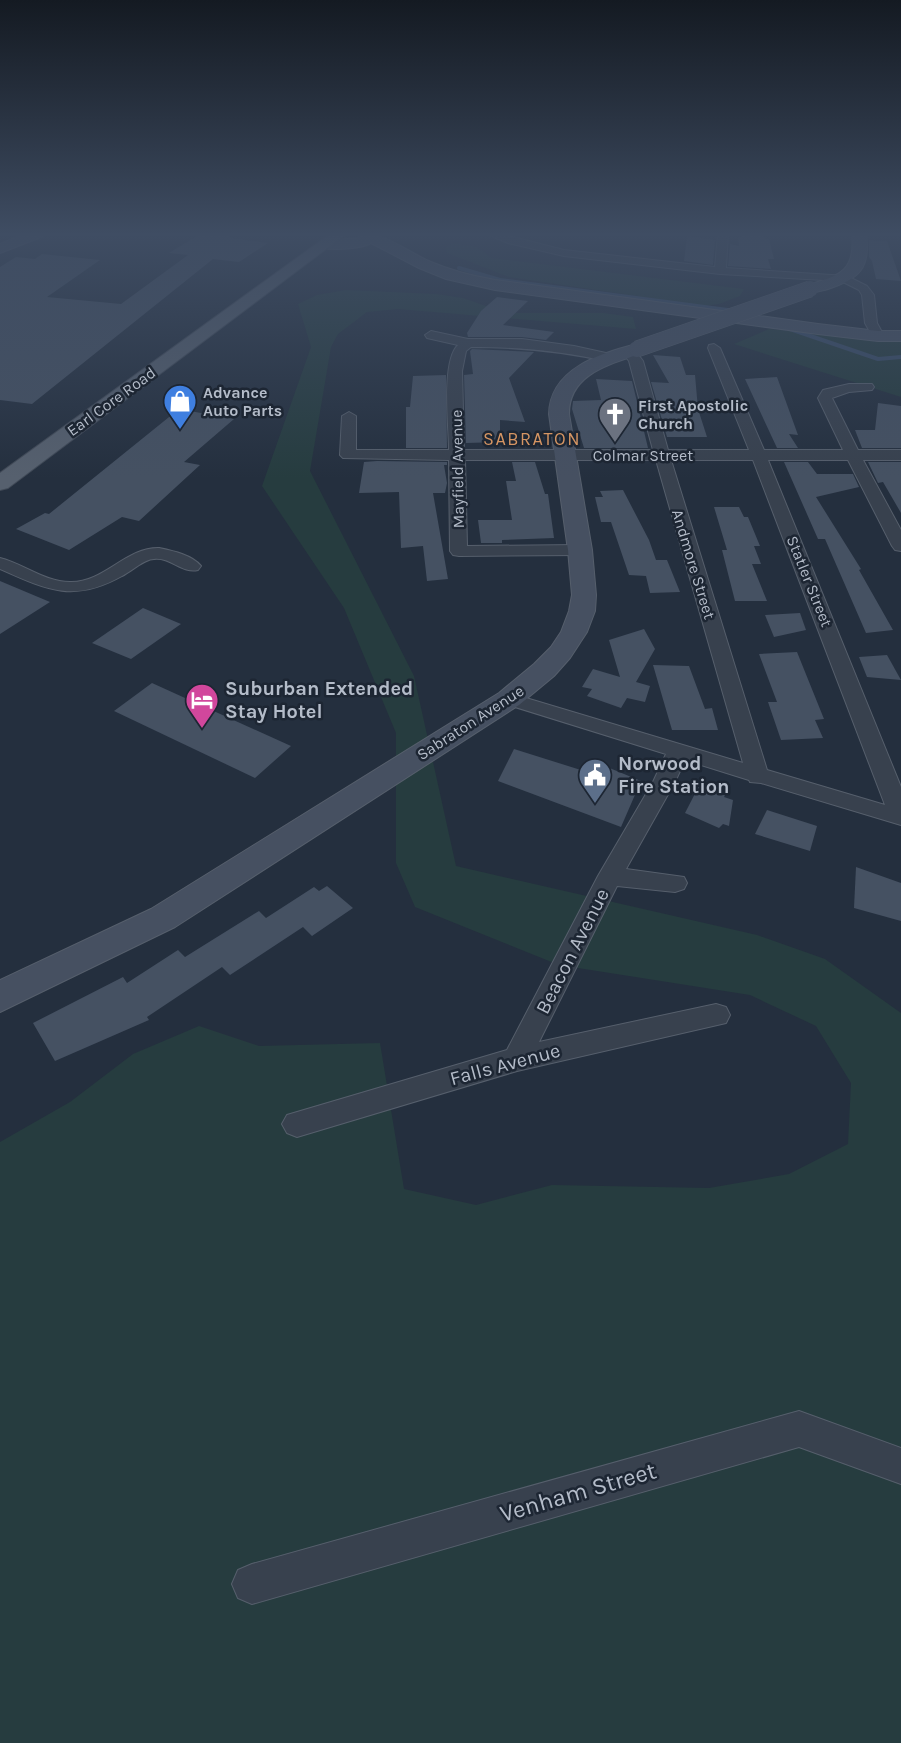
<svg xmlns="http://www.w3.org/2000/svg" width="901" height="1743" font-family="Karla,sans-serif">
  <rect width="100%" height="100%" fill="#242f3e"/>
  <g fill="#263c3f">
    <path d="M453 243 477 247 491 258 744 289 740 296 719 304 704 306 509 277 447 253 445 248Z"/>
    <path d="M346 290 436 294 463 298 506 313H603L633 317 636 329 398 309 367 312 338 334 331 347 310 471 414 676 456 866 757 935 825 959 901 1013V1743H0V1142L70 1102 133 1054 199 1026 259 1046 380 1043 404 1189 476 1205 552 1185 709 1188 789 1174 848 1144 851 1083 816 1026 750 995 559 965 415 907 396 863V733L344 608 262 486 311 347 298 304 317 295Z"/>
    <path d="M769 329 901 341V397L734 344Z"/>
  </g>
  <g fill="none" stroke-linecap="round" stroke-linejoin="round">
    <g stroke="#394c67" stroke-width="4">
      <path d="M459 268 500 280 735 311"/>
      <path d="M790 329 878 359 901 357"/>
    </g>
  </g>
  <g fill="#455162">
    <path d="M200 234 215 236 228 234 231 238 268 243 239 262 213 259 32 404 0 400V267L16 257 35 259 42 254 100 260 47 297 121 304 188 255 169 253Z"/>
    <path d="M741 234H763L765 239H769L774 259H768L771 269 728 266 730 244 739 246 738 237 741 238Z"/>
    <path d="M687 236 715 240 713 265 684 261Z"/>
    <path d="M869 240 887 241 901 281 876 279 872 261 869 257Z"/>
    <path d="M497 297 528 301 503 325 554 332 546 340 522 337H468L467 333 481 311Z"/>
    <path d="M472 349 534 352 509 378 525 422 500 420V442L466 443 464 375 473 374 470 351Z"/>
    <path d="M653 355 680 357 686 375H695L698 409 707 437H667L651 382 669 383Z"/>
    <path d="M446 375 447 448H406V407H410L413 376Z"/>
    <path d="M777 377 798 435 789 434 798 448H777L745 379Z"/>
    <path d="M596 379 632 381 648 448H584L572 409 573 401 601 400Z"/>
    <path d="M878 403 901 406V448H862L855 430H875Z"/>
    <path d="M179 409 234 419 184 462 200 465 139 521 122 517 69 550 16 529 45 513 49 514Z"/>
    <path d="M377 461 447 462V465H444L447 483 445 493H433L448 579 427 581 423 546 401 548 399 492 359 493 364 462Z"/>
    <path d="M512 462H535L545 494H548L554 538 502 540V543H481L478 520H512L506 481H516Z"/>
    <path d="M784 462H808L817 474H853L859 487 816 497 861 569 859 570 893 630 866 633 825 539H818Z"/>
    <path d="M868 462H901V513L883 482 878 483Z"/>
    <path d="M623 490 649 540 656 560H667L680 592 650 593 646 576 629 575 611 522H601L595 497H603L600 491Z"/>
    <path d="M714 507H739L744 517H748L760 546H754L761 564H752L767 601H735L722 550H727Z"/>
    <path d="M0 581 50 602 0 634Z"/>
    <path d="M143 608 181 624 131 659 92 643Z"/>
    <path d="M800 613 806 630 774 637 765 615Z"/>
    <path d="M644 629 655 649 636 682 650 686 645 702 627 698 621 708 587 696 592 689 582 687 593 669 620 677 609 640Z"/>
    <path d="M797 652 824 719 815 720 823 738 781 740 768 702H777L759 654Z"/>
    <path d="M887 655 901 680 867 677 859 657Z"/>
    <path d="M653 665 689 666 705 709 712 708 718 730H672Z"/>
    <path d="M152 683 291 746 255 778 114 711Z"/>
    <path d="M514 749 584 771 595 762 641 781 621 827 498 781Z"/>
    <path d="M701 782 727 792 724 797 733 800 729 826 723 824 719 828 685 813Z"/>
    <path d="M767 810 817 826 810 851 755 834Z"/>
    <path d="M856 867 901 883V921L854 908Z"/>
    <path d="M327 886 353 908 312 936 303 927 230 975 222 967 147 1017 149 1020 55 1061 33 1023 123 977 127 983 178 950 185 957 259 911 266 918 314 887 319 891Z"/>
  </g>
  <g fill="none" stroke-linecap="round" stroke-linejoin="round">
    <defs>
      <g id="street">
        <path d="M487 234H501L564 250 715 267 718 234H728L726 268 847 276 867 286 874 295 877 323 884 336 882 339H874L865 323 862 295 859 290 841 281 720 274 564 256 508 243Z"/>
        <path d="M431 331 468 339H522L574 346 615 355 617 358 610 362C562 351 520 347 471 347L466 351 462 371 464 450H653L629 361 622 352 629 348 634 349 643 361 668 450H749L708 348 709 345 714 344 720 348 764 450H843L818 398 823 390 849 384H872L874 387 872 390 849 392 832 398 858 450H901V460H863L901 530V551L895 550 892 546 848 460H768L901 787V825L761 783 750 782 749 780 685 760 675 782 626 869 684 877 687 883 684 889 675 892 617 886 539 1042 716 1004 726 1007 730 1015 726 1023 517 1071 297 1137 287 1133 282 1124 287 1115 507 1050 598 876 653 782 666 754 502 703 499 699 502 695 509 693 516 695 743 763 656 460H465L467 546 580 545 586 546 589 550 586 554 580 555 459 556 453 555 450 551 449 460 343 458 340 455 342 416 349 412 356 416V450H449C449 427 441 361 458 345L427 338 425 335ZM671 460H753L885 805 767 770Z"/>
        <path d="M159 548C173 551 192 555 201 566L198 570C182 574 171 557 154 559 144 559 132 571 122 576 74 603 47 590 0 569V558C24 564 45 582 70 582 104 583 126 547 159 548Z"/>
        <path d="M799 1411 901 1448V1484L799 1447 252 1604 238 1598 232 1584 238 1570 252 1564Z"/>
      </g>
      <g id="secondary">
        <path d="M24 234H43L41 237 0 253V244Z"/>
        <path d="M357 234C384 231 407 252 431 262 452 271 473 276 495 280L818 324 878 331H901V341H878L818 334 495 290 446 279 419 268 371 243C362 249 323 252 316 245L323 241 360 238Z"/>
        <path d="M852 234H866C871 268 859 279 828 289 820 291 812 294 804 292L802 289 804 286C837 276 856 274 852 234Z"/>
        <path d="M637 344 643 345 646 349 643 353C611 364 569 373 569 414L592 550 596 595 595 611 587 632 570 658 554 676 519 705 175 927 0 1012V980L151 909 499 693 534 664 551 647 561 632 569 611 572 595 568 550 549 414C550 369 600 353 637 344Z"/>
      </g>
      <path id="primary" d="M330 234H346L8 488 0 490V473Z"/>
    </defs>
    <use href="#street" stroke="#565f6c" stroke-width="2"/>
    <use href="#secondary" stroke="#565f6c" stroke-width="2"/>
    <use href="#primary" stroke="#414a57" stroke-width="2"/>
    <use href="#street" fill="#38414e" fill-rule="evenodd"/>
    <use href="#secondary" fill="#465061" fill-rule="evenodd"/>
    <use href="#primary" fill="#56606e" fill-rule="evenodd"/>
    <defs>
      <path id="secondary-bridge" d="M637 349 810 289"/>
    </defs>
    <use href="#secondary-bridge" stroke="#565f6c" stroke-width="17" stroke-linecap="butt"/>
    <use href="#secondary-bridge" stroke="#465061" stroke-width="16"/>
  </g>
  <linearGradient id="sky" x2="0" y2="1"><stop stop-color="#141a22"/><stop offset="0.49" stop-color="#3f4d63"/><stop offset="1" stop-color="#3f4d63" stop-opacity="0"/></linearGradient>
  <rect width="901" height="478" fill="url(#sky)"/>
  <defs>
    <symbol id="shop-pin" viewBox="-11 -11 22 30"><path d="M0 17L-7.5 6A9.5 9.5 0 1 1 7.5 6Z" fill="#3f7fe0" stroke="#1d2633"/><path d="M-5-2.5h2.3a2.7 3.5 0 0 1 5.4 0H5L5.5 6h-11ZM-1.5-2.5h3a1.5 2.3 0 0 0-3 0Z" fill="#fff"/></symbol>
    <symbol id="church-pin" viewBox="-11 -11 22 30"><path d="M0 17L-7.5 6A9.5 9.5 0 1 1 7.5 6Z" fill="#6b7280" stroke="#1d2633"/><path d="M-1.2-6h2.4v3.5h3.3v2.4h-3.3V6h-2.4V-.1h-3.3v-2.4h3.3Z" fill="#fff"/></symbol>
    <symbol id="hotel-pin" viewBox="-11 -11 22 30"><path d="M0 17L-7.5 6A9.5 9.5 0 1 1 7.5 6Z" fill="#d1479c" stroke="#1d2633"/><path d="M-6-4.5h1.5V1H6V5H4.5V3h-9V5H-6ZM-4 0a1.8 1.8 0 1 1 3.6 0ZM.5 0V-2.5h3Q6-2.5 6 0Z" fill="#fff"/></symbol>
    <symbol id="civic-pin" viewBox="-11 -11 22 30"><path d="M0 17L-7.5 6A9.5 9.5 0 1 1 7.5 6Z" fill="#5c6f8a" stroke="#1d2633"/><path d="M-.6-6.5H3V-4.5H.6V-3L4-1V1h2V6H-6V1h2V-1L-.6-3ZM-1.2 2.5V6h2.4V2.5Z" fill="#fff"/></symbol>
  </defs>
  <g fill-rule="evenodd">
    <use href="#shop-pin" x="161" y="382" width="38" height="52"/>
    <use href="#church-pin" x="596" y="395" width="38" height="52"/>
    <use href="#hotel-pin" x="183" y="681" width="38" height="52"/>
    <use href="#civic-pin" x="576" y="756" width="38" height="52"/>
  </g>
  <g text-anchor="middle" stroke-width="5" stroke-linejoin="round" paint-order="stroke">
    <g font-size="16" font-weight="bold" fill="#b4bcc9" stroke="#1d2633" text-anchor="start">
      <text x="203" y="398">Advance<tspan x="203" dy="18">Auto Parts</tspan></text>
      <text x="638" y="411">First Apostolic<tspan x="638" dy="18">Church</tspan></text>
    </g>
    <g font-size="16" fill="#b4bcc9" stroke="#1d2633">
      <text transform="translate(111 401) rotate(-36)" y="6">Earl Core Road</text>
      <text x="643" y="461">Colmar Street</text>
      <text transform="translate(457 469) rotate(-91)" y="6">Mayfield Avenue</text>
      <text transform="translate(694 564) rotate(73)" y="6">Andmore Street</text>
      <text transform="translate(810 581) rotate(68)" y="6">Statler Street</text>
      <text transform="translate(470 722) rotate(-33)" y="6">Sabraton Avenue</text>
    </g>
    <g font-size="18" letter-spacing="1.5" fill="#d59563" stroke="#1d2633">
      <text x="532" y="445">SABRATON</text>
    </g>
    <g font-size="20" font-weight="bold" fill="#b4bcc9" stroke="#1d2633" text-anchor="start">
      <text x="225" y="695">Suburban Extended<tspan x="225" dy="23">Stay Hotel</tspan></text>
      <text x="618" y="770">Norwood<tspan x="618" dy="23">Fire Station</tspan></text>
    </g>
    <g font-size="20" fill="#b4bcc9" stroke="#1d2633">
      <text transform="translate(572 951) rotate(-63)" y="7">Beacon Avenue</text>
      <text transform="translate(505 1064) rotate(-15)" y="7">Falls Avenue</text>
    </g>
    <g font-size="24" fill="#b4bcc9" stroke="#1d2633">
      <text transform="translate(578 1492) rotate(-16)" y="8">Venham Street</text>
    </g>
  </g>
</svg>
